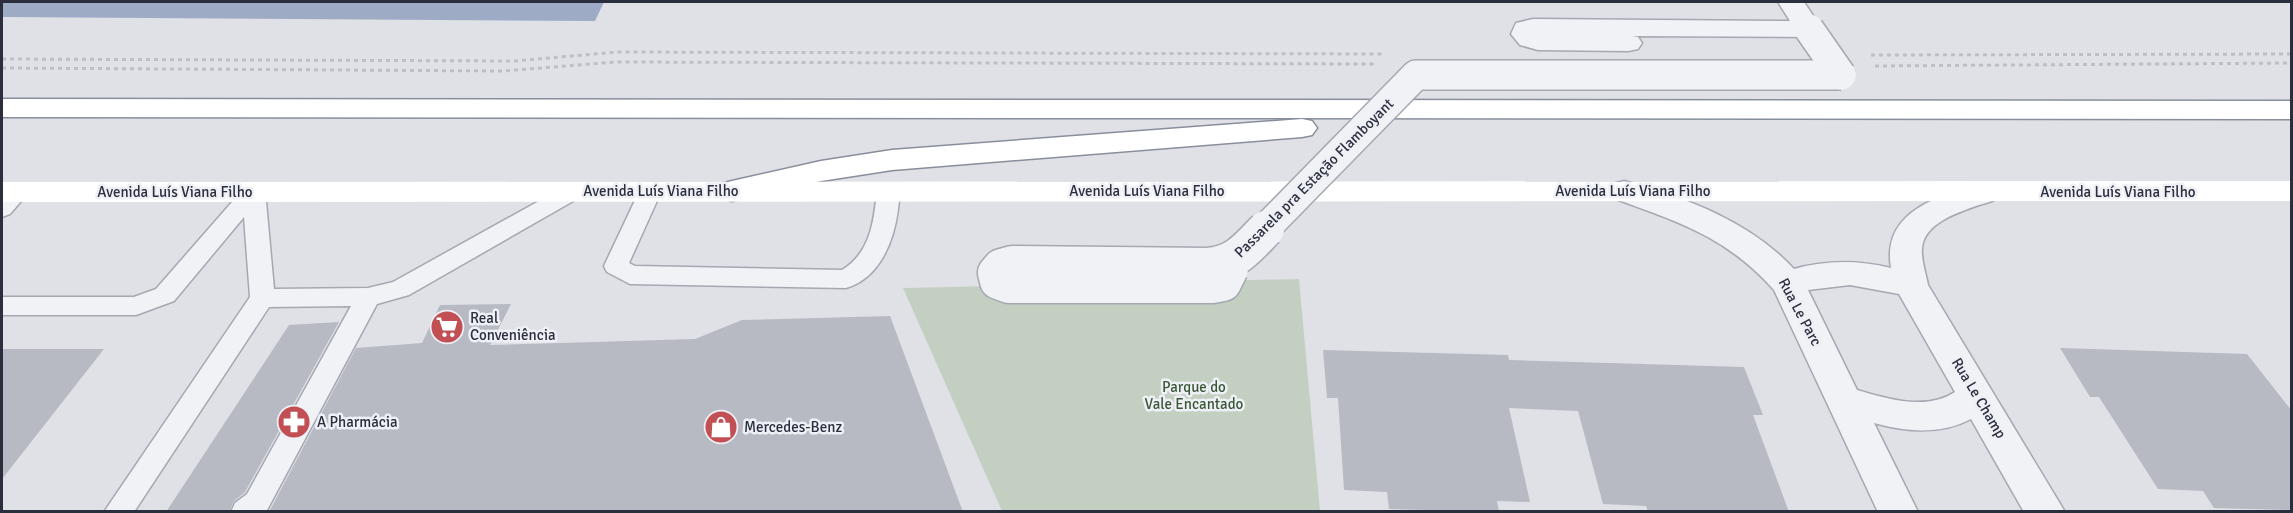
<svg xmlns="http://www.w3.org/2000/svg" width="2293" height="513" font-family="Signika,sans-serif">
  <rect width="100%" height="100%" fill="#dfe1e7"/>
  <path fill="#c3d0c1" d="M1299 279 1320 511H1002L903 288Z"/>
  <path fill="#9dacc4" d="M2 2H604L595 21 2 17Z"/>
  <g fill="#b7bac3">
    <path d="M511 304 490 345 695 339 742 320 890 316 963 512H269L356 348 422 343 440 305Z"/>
    <path d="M339 322 245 492 234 501 229 512H166L289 325Z"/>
    <path d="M2060 348 2247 354 2292 411V510L2214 508 2203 491 2158 489 2099 397H2090Z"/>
    <path d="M2 349H104L2 479Z"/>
    <path d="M1323 350 1508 355 1509 360 1744 367 1763 415H1753L1789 512H1648L1646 506 1603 504 1578 411 1509 408 1530 502 1497 501 1499 512 1389 509 1387 492 1344 490 1338 398H1327Z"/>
  </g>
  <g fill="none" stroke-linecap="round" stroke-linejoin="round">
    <defs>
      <g id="lane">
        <path d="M254 184 262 186 265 191 274 289 368 288 393 282 566 186 574 184 582 186 585 191 582 196 409 295 377 304 266 512H231L235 503 247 494 351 306 269 307 134 512H104L250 297 244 217 174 301 136 315H2V297H134L156 289 246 186Z"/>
        <path d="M888 184 896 186C901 193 899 200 898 209 894 241 880 278 846 288L630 284 607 272 604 266 639 192 642 187 650 185 658 187 661 192 629 263 635 266 842 270C870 253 874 222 877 191L880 186Z"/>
        <path d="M18 185 26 187 29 192 10 214 2 217V196L10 187Z"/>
      </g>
      <g id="street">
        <path d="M1778 2H1804L1822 29 1819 35 1809 37 1632 36 1638 37 1642 43 1638 49 1628 51 1538 50 1520 45 1511 34 1516 23 1533 19 1790 21Z"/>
        <path d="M1624 181C1687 198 1749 221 1794 269 1827 260 1857 260 1891 268 1883 222 1919 203 1957 191 1971 186 1983 181 1998 185L2003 192C1997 201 1989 202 1979 205 1959 212 1924 223 1922 248 1921 261 1926 273 1928 285L2065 512H2024L1971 419C1941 435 1906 432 1874 423L1918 512H1878L1774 290C1726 236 1678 222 1613 198L1608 191 1613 184ZM1850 285 1899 294 1955 392C1926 411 1888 399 1857 390L1808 290Z"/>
      </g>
      <g id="highway">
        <path d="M2 99 2292 101V119L2 117Z"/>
        <path d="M1302 119 1312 121 1317 128 1312 135 1302 137 892 170 821 181 732 201 721 198 716 191 721 184 732 181 821 161 892 150Z"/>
      </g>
    </defs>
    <use href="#lane" stroke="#a5a8b1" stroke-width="3"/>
    <use href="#street" stroke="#a5a8b1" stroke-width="3"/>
    <use href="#highway" stroke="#888e9c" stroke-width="3"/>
    <g stroke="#bdbfc6" stroke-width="3" stroke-dasharray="4 4" stroke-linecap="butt">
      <path d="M1871 55 2292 54"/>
      <path d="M2 59 514 61 618 52 1383 54"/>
      <path d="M1875 66 2292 63"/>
      <path d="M2 68 504 71 615 62 1376 64"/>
    </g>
    <use href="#lane" fill="#f1f2f6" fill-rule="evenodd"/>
    <use href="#street" fill="#f1f2f6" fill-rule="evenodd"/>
    <path fill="#fff" fill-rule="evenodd" d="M2292 181V201L2 202V182Z"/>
    <use href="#highway" fill="#fff" fill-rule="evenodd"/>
    <defs>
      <g id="street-bridge-far1">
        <path d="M1809 29 1841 75"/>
        <path d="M1264 230 1416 75H1841"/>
      </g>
      <path id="street-bridge" d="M1230 269 1223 283 1212 285H1009L998 281 996 273 1001 267 1012 264 1208 266C1237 263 1246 249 1266 229"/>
    </defs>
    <use href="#street-bridge-far1" stroke="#a5a8b1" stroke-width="32" stroke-linecap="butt"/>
    <use href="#street-bridge" stroke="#a5a8b1" stroke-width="39" stroke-linecap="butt"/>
    <use href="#street-bridge-far1" stroke="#f1f2f6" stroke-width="29"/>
    <use href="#street-bridge" stroke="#f1f2f6" stroke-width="36"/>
  </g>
  <defs>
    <symbol id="supermarket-disc" viewBox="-11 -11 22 22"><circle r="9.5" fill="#c14f53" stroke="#eef0f5"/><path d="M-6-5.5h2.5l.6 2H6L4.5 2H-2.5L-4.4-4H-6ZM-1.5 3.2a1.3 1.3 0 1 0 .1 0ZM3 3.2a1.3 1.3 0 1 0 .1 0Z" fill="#fff"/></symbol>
    <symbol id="pharmacy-disc" viewBox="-11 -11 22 22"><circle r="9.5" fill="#c14f53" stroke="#eef0f5"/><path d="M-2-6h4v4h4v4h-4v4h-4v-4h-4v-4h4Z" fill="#fff"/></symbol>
    <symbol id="shop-disc" viewBox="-11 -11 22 22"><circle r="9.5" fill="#c14f53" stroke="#eef0f5"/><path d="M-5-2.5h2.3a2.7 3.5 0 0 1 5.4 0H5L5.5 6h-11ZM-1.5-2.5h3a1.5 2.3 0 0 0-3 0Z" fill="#fff"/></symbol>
  </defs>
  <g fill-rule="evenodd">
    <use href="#supermarket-disc" x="428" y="308" width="38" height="38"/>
    <use href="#pharmacy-disc" x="275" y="403" width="38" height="38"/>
    <use href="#shop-disc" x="702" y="408" width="38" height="38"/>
  </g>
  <g text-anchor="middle" stroke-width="5" stroke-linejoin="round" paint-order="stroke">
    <g font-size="15" fill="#2a2e3d" stroke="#eef0f5">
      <text transform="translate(1314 178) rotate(-45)" y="5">Passarela pra Estação Flamboyant</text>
      <text x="661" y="196">Avenida Luís Viana Filho</text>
      <text x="1147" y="196">Avenida Luís Viana Filho</text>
      <text x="1633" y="196">Avenida Luís Viana Filho</text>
      <text x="175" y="197">Avenida Luís Viana Filho</text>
      <text x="2118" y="197">Avenida Luís Viana Filho</text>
      <text transform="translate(1800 312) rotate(62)" y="5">Rua Le Parc</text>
      <text transform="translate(1979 398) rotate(59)" y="5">Rua Le Champ</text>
    </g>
    <g font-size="15" fill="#2a2e3d" stroke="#eef0f5" text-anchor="start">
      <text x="470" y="323">Real<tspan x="470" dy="17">Conveniência</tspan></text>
      <text x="317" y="427">A Pharmácia</text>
      <text x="744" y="432">Mercedes-Benz</text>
    </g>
    <g font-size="15" fill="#3b5738" stroke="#eef0f5">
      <text x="1194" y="392">Parque do<tspan x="1194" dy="17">Vale Encantado</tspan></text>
    </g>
  </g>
  <rect width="2293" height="513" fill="none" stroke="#2a2e3d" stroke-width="6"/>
</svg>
